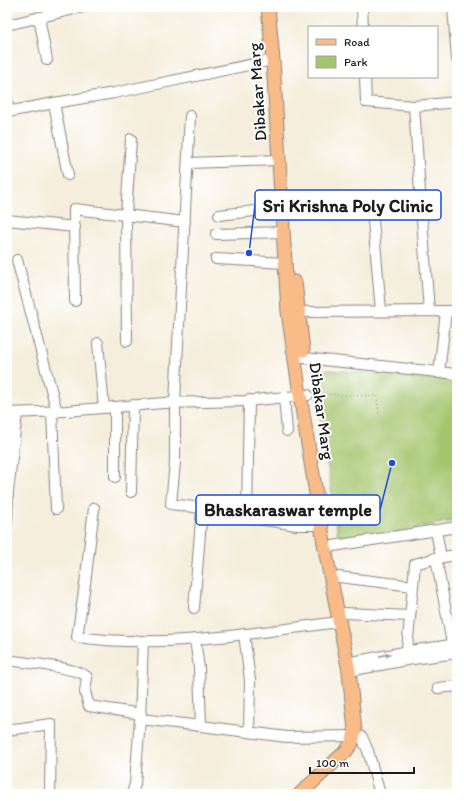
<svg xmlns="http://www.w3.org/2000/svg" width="464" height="801" font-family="Itim,sans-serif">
  <rect width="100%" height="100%" fill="#fff"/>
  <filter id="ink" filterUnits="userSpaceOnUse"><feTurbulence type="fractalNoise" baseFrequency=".025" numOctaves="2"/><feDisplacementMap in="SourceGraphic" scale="8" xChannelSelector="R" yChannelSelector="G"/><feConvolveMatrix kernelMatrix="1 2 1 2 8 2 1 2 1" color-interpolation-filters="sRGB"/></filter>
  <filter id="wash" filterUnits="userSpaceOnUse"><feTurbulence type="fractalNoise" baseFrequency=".012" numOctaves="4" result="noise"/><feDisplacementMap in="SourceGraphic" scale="16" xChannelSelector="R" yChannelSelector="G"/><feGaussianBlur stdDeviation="0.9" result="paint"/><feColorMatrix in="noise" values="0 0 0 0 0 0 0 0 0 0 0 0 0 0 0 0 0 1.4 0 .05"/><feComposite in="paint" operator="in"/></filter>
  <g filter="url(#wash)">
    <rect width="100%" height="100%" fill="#f5eedc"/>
    <path fill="#a4c56d" stroke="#607044" d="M314 369 454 378 457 405V520L339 544Z"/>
  </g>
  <g filter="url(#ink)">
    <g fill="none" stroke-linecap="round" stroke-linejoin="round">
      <defs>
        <g id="minor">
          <path d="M362 7 363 27"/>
          <path d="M453 7 457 59"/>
          <path d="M39 17 47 60"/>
          <path d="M7 25 83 7"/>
          <path d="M365 77 366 102 414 106"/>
          <path d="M7 100 9 112"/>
          <path d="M7 112 54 103"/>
          <path d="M190 116 175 402V462L171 504 247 514 251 518 297 525H321"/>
          <path d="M188 163 279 160"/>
          <path d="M68 175 54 103 114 93 273 60"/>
          <path d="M421 206 414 106 457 102"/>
          <path d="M372 209 381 311"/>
          <path d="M282 214 421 206 429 311"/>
          <path d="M219 215 282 208"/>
          <path d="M7 220 75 227"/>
          <path d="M216 234 283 232"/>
          <path d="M216 259 285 263"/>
          <path d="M17 260 57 412"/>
          <path d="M75 301 74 209 185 222"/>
          <path d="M446 311H457"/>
          <path d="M298 312 446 311 439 373"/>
          <path d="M127 341 126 215 131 139"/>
          <path d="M98 343 104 408"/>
          <path d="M304 358 457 374"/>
          <path d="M284 397 287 431"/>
          <path d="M115 407V477"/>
          <path d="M52 412 56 509"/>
          <path d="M7 413 66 411 164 403 245 401 308 395"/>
          <path d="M131 492 133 405"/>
          <path d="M94 508 85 584 77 637C164 649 252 633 339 622"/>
          <path d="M247 514 249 400"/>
          <path d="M7 522 8 492 17 413"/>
          <path d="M436 531 441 557"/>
          <path d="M333 546 457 527"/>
          <path d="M436 558 457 555"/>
          <path d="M339 577 413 586 406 660"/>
          <path d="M413 586 415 564 436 558 454 654"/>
          <path d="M194 608 202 508"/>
          <path d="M345 613 410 616"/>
          <path d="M244 634 250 680 249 732"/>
          <path d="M143 641 140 719 201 726 199 668 195 639"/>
          <path d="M7 660C21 662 80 668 87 677L85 692 89 706 141 714"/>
          <path d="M347 663 404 652 457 644"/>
          <path d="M349 671 406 660 457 653"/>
          <path d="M438 688 457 686"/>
          <path d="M201 726 287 737 355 736"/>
          <path d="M7 730 51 724 50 794"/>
          <path d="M362 737 368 751 380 794"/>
          <path d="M132 794 135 784 140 719"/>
        </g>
        <g id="major">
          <path d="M268 7 273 60 288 312 300 395 325 549 349 671 355 731 352 743 346 751 300 794"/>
          <path d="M295 282 303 350"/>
        </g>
      </defs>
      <use href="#minor" stroke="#88857c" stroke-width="12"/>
      <use href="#major" stroke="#88857c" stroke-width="15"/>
      <path stroke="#88857c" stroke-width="1" stroke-dasharray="1 3" stroke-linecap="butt" d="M317 394 377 396 379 414"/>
      <use href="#minor" stroke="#fff" stroke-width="10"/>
      <use href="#major" stroke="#f9bc89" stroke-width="13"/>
    </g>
    <defs><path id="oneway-solid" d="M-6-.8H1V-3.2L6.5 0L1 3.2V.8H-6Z"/></defs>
    <use fill="#999" href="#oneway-solid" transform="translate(385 655) rotate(-11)"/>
  </g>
  <g text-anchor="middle" stroke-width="4" stroke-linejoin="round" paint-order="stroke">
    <g font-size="17" fill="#1c1c1c" stroke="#fff">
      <text transform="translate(257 92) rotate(-94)" y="6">Dibakar Marg</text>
      <text transform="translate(322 411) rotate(82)" y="6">Dibakar Marg</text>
    </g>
  </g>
  <path fill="none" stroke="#1d4ed8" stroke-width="1.5" d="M249 253L255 205M392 463L380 510"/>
  <g fill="#1d4ed8" stroke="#fff" stroke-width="1.5">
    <circle cx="249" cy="253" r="4"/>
    <circle cx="392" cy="463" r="4"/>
  </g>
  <g fill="#fff" stroke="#1d4ed8" stroke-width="1.5">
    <rect x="255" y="190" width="186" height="30" rx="4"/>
    <rect x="196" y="495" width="184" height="30" rx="4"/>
  </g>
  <g font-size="18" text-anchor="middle" font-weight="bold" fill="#1c1c1c">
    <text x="348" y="212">Sri Krishna Poly Clinic</text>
    <text x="288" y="516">Bhaskaraswar temple</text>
  </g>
  <rect width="464" height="801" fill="none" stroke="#fff" stroke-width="24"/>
  <rect x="308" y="26" width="130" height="52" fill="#ffffff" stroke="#a4a4a4"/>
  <rect x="316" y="39" width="20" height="6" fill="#f9bc89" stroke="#a4a4a4"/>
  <text x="344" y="46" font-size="12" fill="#1c1c1c">Road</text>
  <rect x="316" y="56" width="20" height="12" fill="#a4c56d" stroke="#a4a4a4"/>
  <text x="344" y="66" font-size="12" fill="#1c1c1c">Park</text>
  <path d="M310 767v6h104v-6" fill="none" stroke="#1c1c1c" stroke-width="2"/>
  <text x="316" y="767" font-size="12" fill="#1c1c1c" stroke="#ffffff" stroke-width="3" paint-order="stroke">100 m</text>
</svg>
